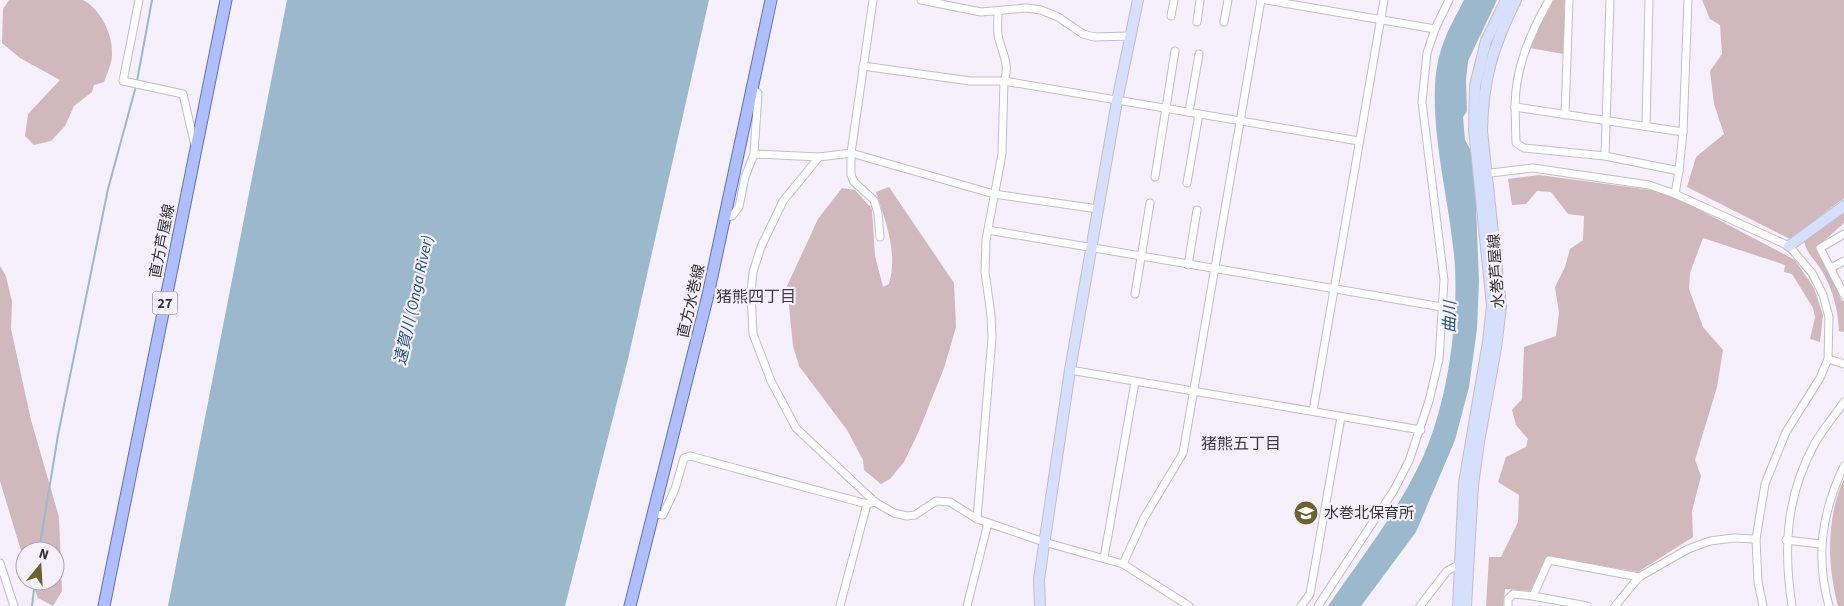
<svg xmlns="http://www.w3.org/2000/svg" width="1844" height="606" font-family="'Source Sans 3','Noto Sans JP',sans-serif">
  <rect width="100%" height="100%" fill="#f5f0fc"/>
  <g fill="#d0b8bc">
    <path d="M9 0H83C101 10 113 34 112 55 112 63 107 74 104 82L94 85 92 92 74 106 65 126 51 141 34 145 25 136 28 114 60 80 20 58 2 43 3 9Z"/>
    <path d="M1554 0H1565L1563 54 1530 48 1539 27Z"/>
    <path d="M1702 0H1844V198L1790 239 1687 187 1696 157 1724 134 1714 104 1710 71 1722 54 1720 25 1710 19Z"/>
    <path d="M1539 175 1651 190 1677 198 1795 260 1814 288 1823 315 1820 342 1810 339 1815 317 1813 308 1792 274 1784 272 1785 265 1703 238 1690 273 1689 289 1703 327 1723 350 1717 387 1695 460 1701 476 1692 511 1693 537 1638 572 1547 556 1530 591 1505 589 1503 606H1486L1489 557H1501L1518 522 1519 495 1498 482 1506 457 1526 447 1528 439 1516 425 1512 410 1522 399 1524 347 1556 336 1559 313 1555 287 1565 267 1570 249 1583 240 1584 216 1568 214 1551 192 1537 191 1526 204 1512 205 1508 179Z"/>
    <path d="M889 187 954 283 956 327 944 368 918 433 904 462 890 479 881 484 864 470 863 460 847 430 799 366 793 346 787 286 818 219 842 188 855 190 872 209 875 256 883 287 889 284C898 253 886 222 876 192Z"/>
    <path d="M1844 212V223L1816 248 1833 278 1841 300 1844 301V332L1839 331C1838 309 1833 290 1822 271 1815 260 1807 254 1804 241Z"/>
    <path d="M0 266 6 276 12 302 11 329 31 420 59 517 62 591 53 606 38 598 31 581H55V551H25V564L0 481Z"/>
    <path d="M1844 479V606H1838C1827 564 1826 519 1844 479Z"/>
  </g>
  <g fill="#9bb8cd">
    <path d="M287 0H709L628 359 565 606H168Z"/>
    <path d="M1464 0H1497L1468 61 1466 79 1467 111 1463 117 1465 140 1474 156 1479 281 1477 329 1469 387 1455 440 1416 532 1361 606H1328C1361 558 1399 510 1423 457 1447 403 1458 327 1455 268 1452 203 1420 104 1443 44 1448 29 1457 14 1464 0Z"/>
  </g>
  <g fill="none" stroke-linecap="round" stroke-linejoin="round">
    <g stroke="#9bb8cd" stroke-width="2">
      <path d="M137 81 152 0"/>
      <path d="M39 551 58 435 108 189 136 86"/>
      <path d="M32 606 35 581"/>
    </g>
    <defs>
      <g id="street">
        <path d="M139 0 123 81 183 94 195 146"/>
        <path d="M873 0 851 153V175L854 182 874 200 878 213 880 237"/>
        <path d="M921 0 981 12 1026 8 1041 10 1058 17 1083 34 1094 37 1130 36"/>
        <path d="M1266 0 1435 29"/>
        <path d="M1549 0C1530 34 1515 68 1515 107L1683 132 1688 0"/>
        <path d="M1171 16 1174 0"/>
        <path d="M1197 22 1200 0"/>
        <path d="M1224 22 1228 0"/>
        <path d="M863 66 970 81H1004L1359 141"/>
        <path d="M1515 107 1516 143 1524 148 1605 156 1679 171"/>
        <path d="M1189 112 1199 54"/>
        <path d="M1565 115 1569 0"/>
        <path d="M1646 126 1649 0"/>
        <path d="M754 154 819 157 851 153 994 194 1098 209"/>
        <path d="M1605 156 1610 0"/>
        <path d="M819 157 783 201 761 247 753 272 751 293 753 334 771 381 796 428 875 502 894 513 907 516 915 515 936 501 950 502 977 519 1044 542 1123 564 1189 606"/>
        <path d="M1483 174 1533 168 1649 185 1675 194 1789 246 1812 273 1823 295 1829 317 1828 359 1820 378 1786 432 1765 484 1756 539 1758 582 1763 606"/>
        <path d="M1155 177 1175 51"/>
        <path d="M1187 183 1199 114"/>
        <path d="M1675 194 1679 171 1683 132"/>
        <path d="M725 218 732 216 739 207 745 177 754 154 758 93 753 89"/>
        <path d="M988 230 1442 307"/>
        <path d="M1844 234 1820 248 1844 295"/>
        <path d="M1188 265 1197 210"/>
        <path d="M1831 268 1844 261"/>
        <path d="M1135 294 1150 203"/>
        <path d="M1828 359 1844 364"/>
        <path d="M1070 370 1421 430"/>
        <path d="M1313 411 1384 0"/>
        <path d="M655 514 663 515 675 489 684 458 690 456 867 504 875 502"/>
        <path d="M977 519 992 338 991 315 985 272 986 240 1002 154 1004 81C1011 65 1001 51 998 35 997 28 998 19 998 11"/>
        <path d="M1786 540 1820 544"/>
        <path d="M1104 558 1135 382"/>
        <path d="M0 563 14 606"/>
        <path d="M1123 564 1144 518 1183 453 1261 0"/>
        <path d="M1533 596 1587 606"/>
        <path d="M840 606 867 504"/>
        <path d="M967 606 988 523"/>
        <path d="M1301 606 1310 594 1341 417"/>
        <path d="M1318 606 1394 490 1409 461 1429 401 1439 359 1444 280 1422 102 1427 53 1435 29 1449 0"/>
        <path d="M1420 606 1447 571 1462 563"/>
        <path d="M1508 606V599L1513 594 1533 596 1549 560 1639 577"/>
        <path d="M1615 606 1639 577 1688 549 1710 541 1733 538 1756 539"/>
        <path d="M1792 606C1783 547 1786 496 1815 443 1823 429 1835 415 1844 402"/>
        <path d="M1829 606C1815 556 1822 512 1844 466"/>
      </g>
      <g id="secondary">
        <path d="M1789 246 1844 206"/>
        <path d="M1040 606 1039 579 1070 370 1117 101 1138 0"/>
        <path d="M1458 606 1464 483 1488 342 1492 306 1474 130 1475 86 1486 41 1506 0"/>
        <path d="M1466 606 1473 485 1479 442 1496 348 1501 307 1482 131C1483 79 1493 46 1516 0"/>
      </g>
      <g id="primary">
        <path d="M104 606 226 0"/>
        <path d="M630 606 708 295 771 0"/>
      </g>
    </defs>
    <use href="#street" stroke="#c2bdc9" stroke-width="9"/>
    <use href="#secondary" stroke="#c2bdc9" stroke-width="12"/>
    <use href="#primary" stroke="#6171b6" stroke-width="13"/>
    <use href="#street" stroke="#fff" stroke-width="7"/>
    <use href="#secondary" stroke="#d7dffe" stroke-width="10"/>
    <use href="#primary" stroke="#afbefd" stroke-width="11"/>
  </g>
  <defs>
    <symbol id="school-disc" viewBox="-11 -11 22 22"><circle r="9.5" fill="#6a6330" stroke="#f5f0fc"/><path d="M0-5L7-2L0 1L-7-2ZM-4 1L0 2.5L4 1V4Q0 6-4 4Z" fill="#fff"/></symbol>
  </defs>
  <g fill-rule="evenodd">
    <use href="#school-disc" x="1292" y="499" width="28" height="28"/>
  </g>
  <g text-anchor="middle" stroke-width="4.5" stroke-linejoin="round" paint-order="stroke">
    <rect fill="#f5f0fc" stroke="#6d6b71" stroke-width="1" x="152.5" y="291.5" width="25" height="23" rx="4"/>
    <g font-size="14" font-weight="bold" fill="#333236">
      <text x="165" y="308">27</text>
    </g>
    <g font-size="15" fill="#333236" stroke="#f5f0fc">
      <text transform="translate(162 241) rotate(-79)" y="5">直方芦屋線</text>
      <text transform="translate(1496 271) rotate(-94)" y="5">水巻芦屋線</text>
      <text transform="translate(691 301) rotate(-77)" y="5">直方水巻線</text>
    </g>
    <g font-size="15" fill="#333236" stroke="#f5f0fc" text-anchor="start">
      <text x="1324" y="518">水巻北保育所</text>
    </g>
    <g font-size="16" fill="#3d3a43" stroke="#f5f0fc">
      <text x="756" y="302">猪熊四丁目</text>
      <text x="1241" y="449">猪熊五丁目</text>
    </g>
    <g font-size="16" font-style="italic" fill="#235474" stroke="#f5f0fc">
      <text transform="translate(413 300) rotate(-78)" y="6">遠賀川 (Onga River)</text>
      <text transform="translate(1449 317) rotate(-89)" y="6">曲川</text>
    </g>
  </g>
  <g transform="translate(40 566) rotate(18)"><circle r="24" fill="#f5f0fc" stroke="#a7a4ad"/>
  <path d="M0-4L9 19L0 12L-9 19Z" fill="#6a6330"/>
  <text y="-8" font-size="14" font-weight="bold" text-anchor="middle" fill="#333236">N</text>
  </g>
</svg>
